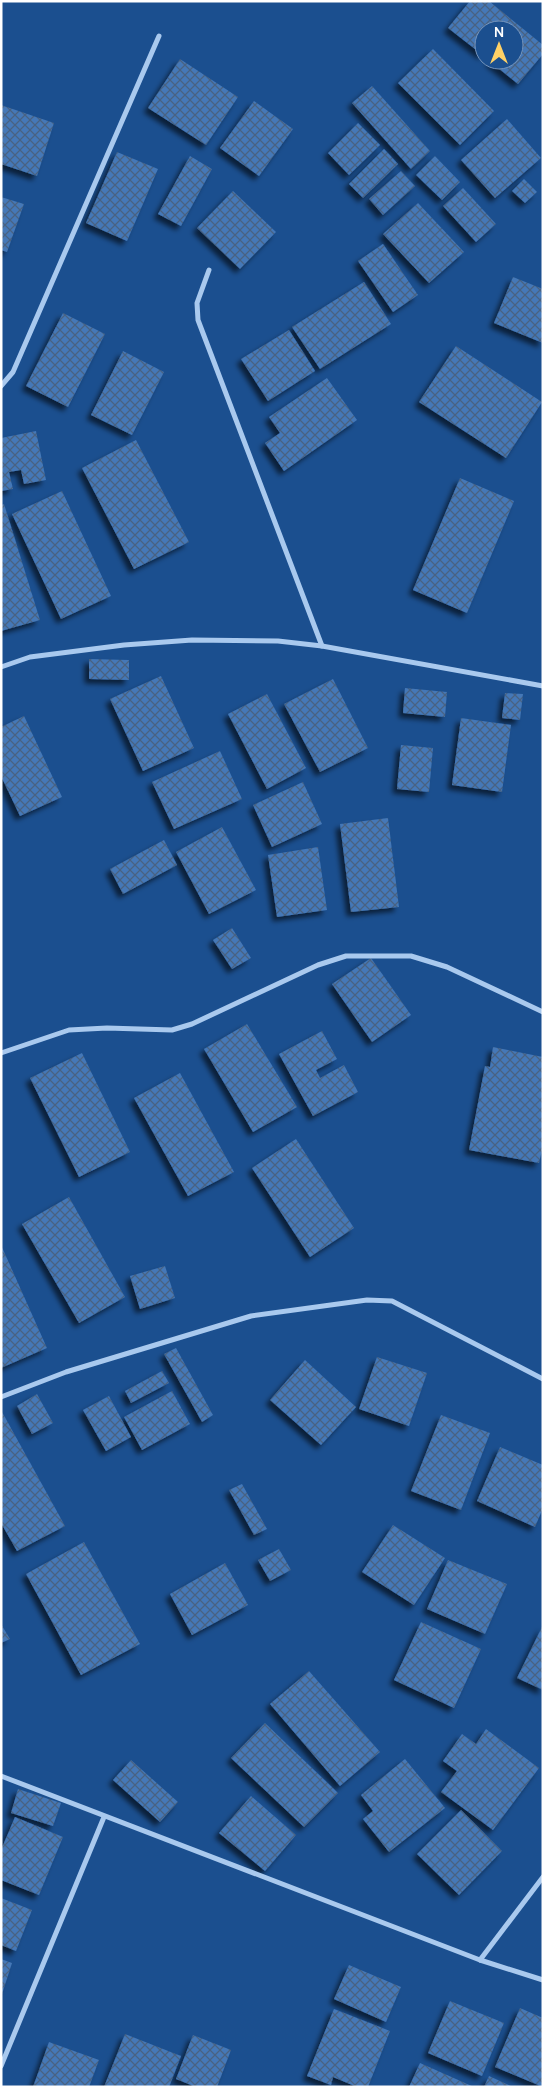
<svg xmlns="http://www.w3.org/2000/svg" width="544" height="2088" font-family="Manrope,sans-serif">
  <defs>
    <pattern id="building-cross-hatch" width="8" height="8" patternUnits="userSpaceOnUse" patternTransform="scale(1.25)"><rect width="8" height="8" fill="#4478b7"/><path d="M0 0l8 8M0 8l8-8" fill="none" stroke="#486282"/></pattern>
    <filter id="shadow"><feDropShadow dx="-4.5" dy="4.5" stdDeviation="2.5" flood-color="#0009"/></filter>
  </defs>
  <rect width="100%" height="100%" fill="#1b4f8f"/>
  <g fill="url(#building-cross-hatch)" filter="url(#shadow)">
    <path d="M470 1H489L543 45V54L518 84 488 60H514V30H484V56L448 28Z"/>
    <path d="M433 49 494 111 460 145 398 83Z"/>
    <path d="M180 59 238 97 206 145 148 108Z"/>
    <path d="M372 86 430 151 411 169 352 103Z"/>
    <path d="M254 101 293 129 259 176 220 148Z"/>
    <path d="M1 105 54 123 37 176 1 164Z"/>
    <path d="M507 119 541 158 495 198 461 160Z"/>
    <path d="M358 123 380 145 349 175 328 153Z"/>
    <path d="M384 149 398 164 363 198 349 184Z"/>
    <path d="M117 152 158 169 127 241 86 223Z"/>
    <path d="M190 156 212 169 181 226 158 214Z"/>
    <path d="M435 156 460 182 442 200 416 175Z"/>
    <path d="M401 171 415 186 383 215 369 199Z"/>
    <path d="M524 179 537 192 525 203 512 191Z"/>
    <path d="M463 188 496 224 476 242 443 206Z"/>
    <path d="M233 191 276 232 240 269 197 228Z"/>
    <path d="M1 197 24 204 7 252 1 250Z"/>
    <path d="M418 203 464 252 429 283 383 234Z"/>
    <path d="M383 244 418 295 393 312 358 261Z"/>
    <path d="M513 277 543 289V343L494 323Z"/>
    <path d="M364 282 391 324 320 369 292 327Z"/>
    <path d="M63 313 105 334 68 407 26 386Z"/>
    <path d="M289 330 315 371 268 401 241 359Z"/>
    <path d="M456 346 542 402 506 458 419 402Z"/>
    <path d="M123 351 164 372 132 435 91 415Z"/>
    <path d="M327 378 357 420 284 471 265 443 280 433 269 417Z"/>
    <path d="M36 431 46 480 24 484 21 470 9 472 13 489 1 491V438Z"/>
    <path d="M136 440 189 542 134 569 82 468Z"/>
    <path d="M460 478 514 501 467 613 413 590Z"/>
    <path d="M62 491 111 596 61 619 12 514Z"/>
    <path d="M4 504 40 620 1 631V505Z"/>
    <path d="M89 659 129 660V680L89 679Z"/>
    <path d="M161 676 194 748 143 771 110 699Z"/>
    <path d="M333 679 368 748 320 772 284 704Z"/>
    <path d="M405 688 447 692 445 717 403 713Z"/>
    <path d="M505 693 523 694 520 720 502 718Z"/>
    <path d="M267 694 306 768 267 789 228 714Z"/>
    <path d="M24 716 62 797 20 816 1 776V727Z"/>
    <path d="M461 718 511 725 502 792 452 785Z"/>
    <path d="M401 745 433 748 429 792 397 789Z"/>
    <path d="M220 751 242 799 174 829 152 782Z"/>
    <path d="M303 782 322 824 272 847 253 805Z"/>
    <path d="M388 818 399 907 351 912 340 824Z"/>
    <path d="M222 827 256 890 209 914 176 852Z"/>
    <path d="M164 840 177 865 123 894 110 869Z"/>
    <path d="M318 847 327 910 277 917 268 855Z"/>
    <path d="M232 928 251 958 232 969 213 940Z"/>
    <path d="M371 958 411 1015 372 1042 332 984Z"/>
    <path d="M247 1024 297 1107 253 1132 204 1049Z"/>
    <path d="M322 1031 337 1059 316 1070 320 1078 344 1065 358 1092 313 1116 279 1054Z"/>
    <path d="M493 1047 543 1057V1146L539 1163 469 1150 485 1066 490 1067Z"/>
    <path d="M82 1053 130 1152 79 1177 30 1078Z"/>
    <path d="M180 1073 234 1172 188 1196 134 1098Z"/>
    <path d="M296 1139 354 1228 310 1257 252 1168Z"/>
    <path d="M69 1197 125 1297 79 1323 22 1224Z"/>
    <path d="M1 1245 47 1348 1 1368Z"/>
    <path d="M165 1266 175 1298 140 1309 130 1276Z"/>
    <path d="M176 1348 213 1415 202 1422 164 1354Z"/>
    <path d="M377 1357 427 1373 409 1426 359 1409Z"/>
    <path d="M305 1360 356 1407 321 1445 270 1400Z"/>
    <path d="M162 1371 169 1383 131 1403 125 1391Z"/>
    <path d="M172 1391 190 1424 142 1450 124 1417Z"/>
    <path d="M37 1394 53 1423 32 1434 17 1406Z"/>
    <path d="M109 1396 131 1437 106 1451 83 1410Z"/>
    <path d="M1 1410 65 1526 17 1551 1 1523Z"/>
    <path d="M441 1415 490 1433 461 1510 411 1491Z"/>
    <path d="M500 1447 543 1465V1508L535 1527 477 1501Z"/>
    <path d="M242 1484 267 1529 254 1535 229 1490Z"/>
    <path d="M393 1525 445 1558 414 1605 362 1572Z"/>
    <path d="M84 1542 140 1644 81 1675 26 1574Z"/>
    <path d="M279 1549 291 1570 270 1581 258 1560Z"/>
    <path d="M448 1560 507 1584 485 1634 427 1609Z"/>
    <path d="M225 1563 248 1605 192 1635 170 1594Z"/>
    <path d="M421 1622 481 1649 454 1708 394 1680Z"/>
    <path d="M1 1624 10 1639 1 1643Z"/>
    <path d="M543 1625V1690L517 1678Z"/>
    <path d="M309 1671 380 1752 340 1786 270 1704Z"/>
    <path d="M265 1723 338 1793 304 1827 231 1758Z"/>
    <path d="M486 1729 539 1768 493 1830 441 1792 457 1771 443 1761 462 1734 476 1744Z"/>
    <path d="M405 1759 445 1808 389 1852 363 1819 373 1811 361 1795Z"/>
    <path d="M131 1760 178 1802 160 1822 113 1780Z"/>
    <path d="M18 1789 61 1803 53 1826 11 1813Z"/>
    <path d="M251 1796 296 1835 265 1871 219 1833Z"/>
    <path d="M461 1810 502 1851 459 1895 417 1854Z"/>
    <path d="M15 1817 63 1837 39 1895 1 1880V1850Z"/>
    <path d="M1 1898 32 1910 16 1951 1 1945Z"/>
    <path d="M1 1959 12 1963 2 1994H1Z"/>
    <path d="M349 1965 401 1987 386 2022 334 1999Z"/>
    <path d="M450 2001 504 2023 482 2076 428 2053Z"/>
    <path d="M520 2008 543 2018V2087L495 2067Z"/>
    <path d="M334 2009 390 2031 368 2087H357L333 2077 331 2085 307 2076Z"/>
    <path d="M125 2034 181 2056 169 2087H104Z"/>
    <path d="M193 2035 231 2050 217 2087H196L176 2079Z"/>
    <path d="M49 2042 99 2060 89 2087H33Z"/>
    <path d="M420 2063 474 2087H409Z"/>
    <path d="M489 2076 513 2087H484Z"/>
  </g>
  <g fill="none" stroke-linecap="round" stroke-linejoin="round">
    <g stroke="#a9c9ee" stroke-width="5">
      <path d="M209 270 197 303 198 320 322 646"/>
      <path d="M1 386 13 372 159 36"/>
      <path d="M1 667 30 657 124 645 192 640 278 641 322 646 543 686"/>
      <path d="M1 1053 69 1030 107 1028 172 1030 192 1024 318 965 346 956H411L447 967 543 1012"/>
      <path d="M1 1397 66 1372 251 1316 367 1300 392 1301 543 1379"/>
      <path d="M1 1776 480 1960 543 1980"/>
      <path d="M480 1960 543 1877"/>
      <path d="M1 2066 104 1817"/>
    </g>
  </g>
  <rect width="544" height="2088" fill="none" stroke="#ffffff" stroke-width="5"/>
  <g transform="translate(499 45)"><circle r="24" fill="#1b4f8f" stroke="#7695bc"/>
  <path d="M0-4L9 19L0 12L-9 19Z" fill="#ffd166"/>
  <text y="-8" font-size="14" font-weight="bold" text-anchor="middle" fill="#ffffff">N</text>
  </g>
</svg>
